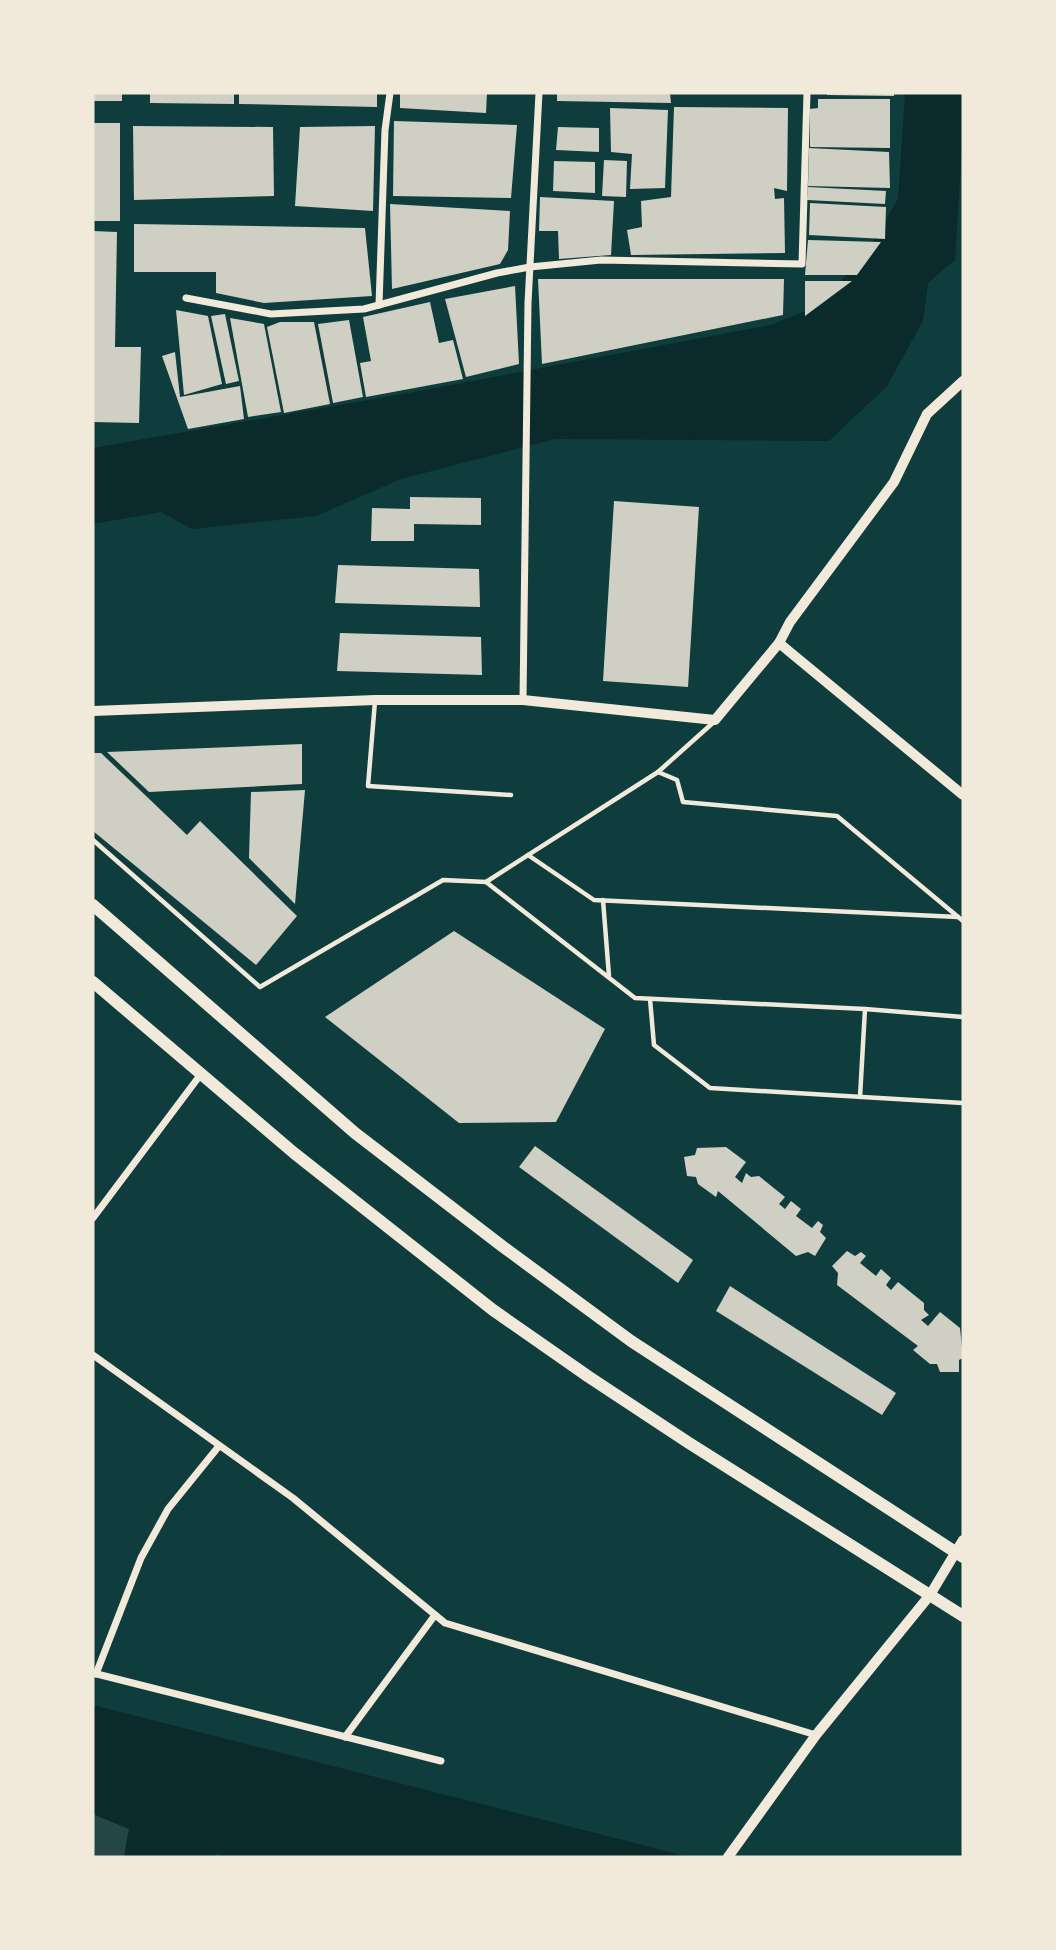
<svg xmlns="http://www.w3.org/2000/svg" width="1056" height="1950" font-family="'Fira Sans Condensed',sans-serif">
  <rect width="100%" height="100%" fill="#0f3d3e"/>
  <path fill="#244646" d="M93 1814 129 1829 124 1857H93Z"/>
  <g fill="#0a2a2b">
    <path d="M905 93H963V131L955 260 928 283 923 321 887 386 829 441 555 439 401 479 316 516 192 529 161 512 93 524V448L414 392 771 325 820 305 865 254 898 199Z"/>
    <path d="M93 1705 674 1853 688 1857H225L216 1854 214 1857H124L129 1829 93 1814Z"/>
  </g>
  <g fill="#cfcfc3">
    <rect x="93" y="93" width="29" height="8"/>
    <path d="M150 93H234V104L150 103Z"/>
    <path d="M239 93H377V107L239 104Z"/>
    <path d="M400 93H487L486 113 400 108Z"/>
    <path d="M557 93H670L671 103 557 101Z"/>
    <path d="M827 93H894V96L827 95Z"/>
    <path d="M818 99H890V148L810 147V109L818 108Z"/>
    <path d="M674 107 788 108 787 191 774 188 775 199 784 198 785 253 631 255 627 230 642 227 641 201 671 197Z"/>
    <path d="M610 108 668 110 665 188 630 189 632 154 611 152Z"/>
    <path d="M394 121 517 125 511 198 393 196Z"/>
    <rect x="93" y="123" width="27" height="98"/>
    <path d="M133 126 273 127 274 196 134 200Z"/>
    <path d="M375 126 373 211 295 206 300 127Z"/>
    <path d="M558 127 599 128V152L556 150Z"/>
    <path d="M809 148 889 152 890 188 808 186Z"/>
    <path d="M604 160 627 161 626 197 602 196Z"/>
    <path d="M554 161 595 162V193L553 191Z"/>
    <path d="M808 187 886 191 885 204 807 200Z"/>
    <path d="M540 197 614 201 611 255 559 259 558 231H539Z"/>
    <path d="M810 203 886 207 885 239 809 235Z"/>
    <path d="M390 204 510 211 508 250 500 264 392 289Z"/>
    <path d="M134 224 365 228 372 296 264 303 216 293V272H134Z"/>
    <path d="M93 231 117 232 115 347H141L139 423 93 422Z"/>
    <path d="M808 240 881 242 857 275H805Z"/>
    <path d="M538 279H784L783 315 542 364Z"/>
    <path d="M805 281H852L805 316Z"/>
    <path d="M515 286 519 364 466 377 445 299Z"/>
    <path d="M430 302 439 343 453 340 463 379 366 397 360 363 371 361 363 317Z"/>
    <path d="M176 310 208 316 222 384 184 395Z"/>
    <path d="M225 314 239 381 226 384 211 316Z"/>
    <path d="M230 318 264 324 281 412 248 417Z"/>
    <path d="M349 320 363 397 333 403 318 324Z"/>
    <path d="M280 322H314L330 404 284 413 267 327Z"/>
    <path d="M175 352 180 397 240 386 244 419 188 429 162 356Z"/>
    <path d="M410 497 481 498V525L414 524V541H371L372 508 410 509Z"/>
    <path d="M614 501 699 507 688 687 603 681Z"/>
    <path d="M338 565 479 569 480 607 335 603Z"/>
    <path d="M340 633 481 637 482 675 337 671Z"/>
    <path d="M302 744V784L149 792 107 752Z"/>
    <path d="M93 753H101L187 835 200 821 297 916 256 965 93 831Z"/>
    <path d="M305 790 295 904 249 858 251 792Z"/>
    <path d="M454 931 605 1029 556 1122 459 1123 325 1017Z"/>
    <path d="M535 1146 693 1260 678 1283 519 1167Z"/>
    <path d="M726 1147 746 1162 735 1177 742 1183 746 1173 751 1177 759 1176 785 1197 779 1204 785 1209 791 1201 801 1209 796 1216 812 1228 818 1221 823 1225 820 1232 826 1238 815 1256 808 1252 796 1256 718 1191 716 1197 698 1184 696 1177 687 1176 684 1157 695 1155 697 1148Z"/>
    <path d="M847 1251 855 1256 861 1252 866 1256 860 1263 876 1276 881 1269 891 1278 886 1285 891 1290 898 1282 924 1303V1310L929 1315 921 1320 928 1326 940 1312 960 1328 963 1358 959 1360V1372H940L937 1364H930L913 1350 918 1346 837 1285 838 1273 832 1266Z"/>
    <path d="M730 1286 896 1393 882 1415 716 1311Z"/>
  </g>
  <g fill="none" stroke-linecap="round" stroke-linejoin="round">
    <g stroke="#f1e9da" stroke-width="4.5">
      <path d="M375 701 368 786 511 795"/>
      <path d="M658 772 677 780 683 802 837 816 963 921"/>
      <path d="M93 840 260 987 443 880 486 882 658 772 715 721"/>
      <path d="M528 855 594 900 958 917"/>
      <path d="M486 882 635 998 865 1009 963 1017"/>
      <path d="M603 900 609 976"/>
      <path d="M650 999 654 1045 710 1088 963 1103"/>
      <path d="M860 1097 865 1009"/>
    </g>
    <g stroke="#f1e9da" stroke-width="7">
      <path d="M186 298 271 314 364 309 497 273 530 267 601 260 802 264 807 93"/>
      <path d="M379 305 385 130 390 93"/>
      <path d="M523 700 528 303 539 93"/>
      <path d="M93 1218 201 1074"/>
      <path d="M93 1355 293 1498 445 1623 816 1735"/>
      <path d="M93 1673 441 1761"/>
      <path d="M96 1674 141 1558 168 1509 219 1446"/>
      <path d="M345 1737 435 1615"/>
    </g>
    <g stroke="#f1e9da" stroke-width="10">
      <path d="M779 643 963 795"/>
      <path d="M93 711 375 700H523L715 720 779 643 790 622 894 482 927 414 963 381"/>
      <path d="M728 1857 816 1735 930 1595 963 1540"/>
    </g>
    <g stroke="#f1e9da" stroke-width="12">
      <path d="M93 905 355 1133 502 1246 631 1341 963 1557"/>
      <path d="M93 982 294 1153 493 1310 589 1377 689 1443 963 1616"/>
    </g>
  </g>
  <rect width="1056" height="1950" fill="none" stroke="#f1e9da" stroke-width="189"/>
</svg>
